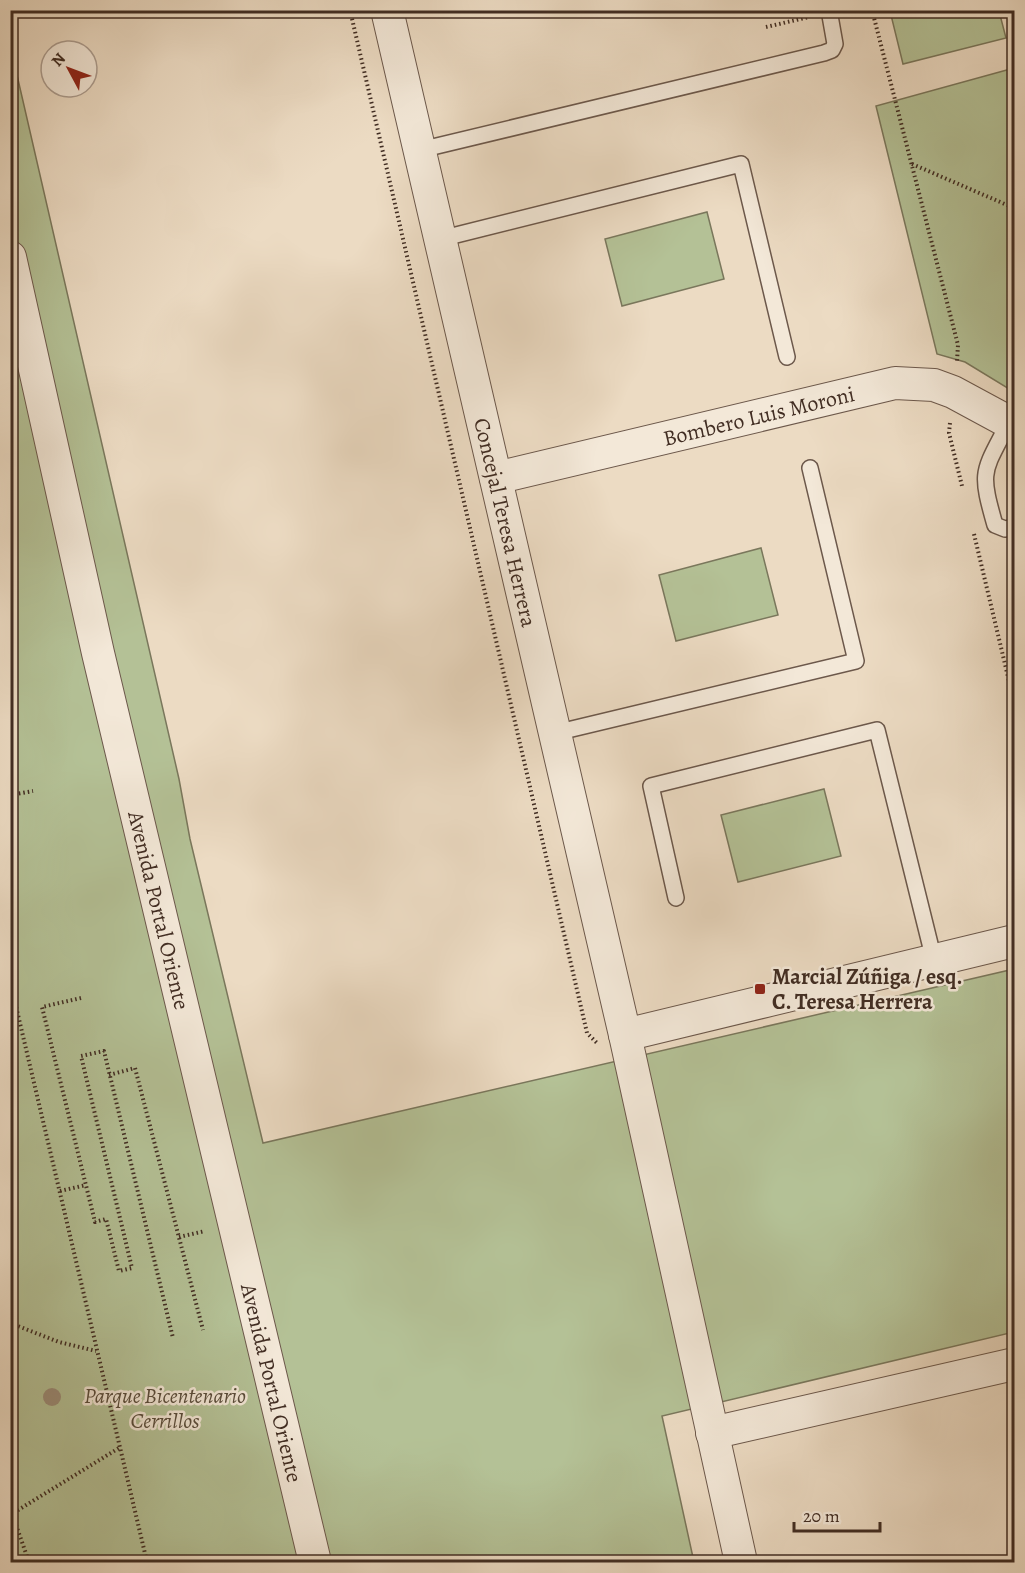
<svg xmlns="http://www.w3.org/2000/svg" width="1025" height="1573" font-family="Alegreya,serif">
  <rect width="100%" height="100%" fill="#ecdbc3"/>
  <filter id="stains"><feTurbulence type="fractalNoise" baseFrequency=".00333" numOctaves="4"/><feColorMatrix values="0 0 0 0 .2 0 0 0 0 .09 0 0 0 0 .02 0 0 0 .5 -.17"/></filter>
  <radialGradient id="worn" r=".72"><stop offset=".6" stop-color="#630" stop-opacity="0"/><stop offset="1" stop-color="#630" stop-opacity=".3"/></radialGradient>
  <g fill="#b4c196" stroke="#7a775c" stroke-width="1.5">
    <path d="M890 11H999L1006 38 903 64Z"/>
    <path d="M11 49 179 779 190 839 263 1143 1014 969V1332L662 1416 694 1562H11Z"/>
    <path d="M1014 68V392L965 362 937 354 876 106Z"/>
    <path d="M707 212 724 279 622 306 605 239Z"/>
    <path d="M761 548 778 615 676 641 659 575Z"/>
    <path d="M824 789 841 856 738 882 721 815Z"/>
  </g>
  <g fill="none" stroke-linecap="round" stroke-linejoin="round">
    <defs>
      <g id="service">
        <path d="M420 150 824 53 832 50 835 44 829 10"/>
        <path d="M440 239 741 164 787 357"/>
        <path d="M1009 422C983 473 979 469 995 525L1005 529 1014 527"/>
        <path d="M555 733 856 661 810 468"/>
        <path d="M676 898 651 786 877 730 934 960"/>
      </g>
      <g id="minor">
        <path id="s1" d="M387 10 625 1035 741 1562"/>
        <path id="s2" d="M10 257 98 653 315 1562"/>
        <path id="s3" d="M496 478 895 383 934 385 953 392 1014 425"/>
        <path d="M625 1035 1014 941"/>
        <path d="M712 1433 1014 1364"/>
      </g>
    </defs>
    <use href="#service" stroke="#6c584b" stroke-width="18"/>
    <use href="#minor" stroke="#6c584b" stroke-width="34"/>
    <g stroke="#412d23" stroke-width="4" stroke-dasharray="1.5 3" stroke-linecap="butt">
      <path d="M350 10 587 1033 597 1043"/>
      <path d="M872 10 958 345 957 361"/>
      <path d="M766 27 809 17"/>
      <path d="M912 164 1014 208"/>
      <path d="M950 423 949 433 962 486"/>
      <path d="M974 534 1014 702"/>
      <path d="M10 795 33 791"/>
      <path d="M10 981 147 1562"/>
      <path d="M81 998 42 1007 95 1222 106 1219 119 1271 132 1268 81 1056 104 1051 173 1338"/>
      <path d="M109 1075 135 1068 203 1330"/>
      <path d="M60 1191 86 1185"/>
      <path d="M179 1237 205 1231"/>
      <path d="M10 1323 59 1342 96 1351"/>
      <path d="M10 1508 29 1562"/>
      <path d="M10 1515 119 1448"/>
    </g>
    <use href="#service" stroke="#f3e8d8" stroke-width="15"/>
    <use href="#minor" stroke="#f3e8d8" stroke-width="32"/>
  </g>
  <circle fill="#9b8c78" cx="52" cy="1397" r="9"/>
  <rect fill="#8f2418" stroke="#f3e8d8" stroke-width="2" x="754" y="983" width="12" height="12" rx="3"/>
  <g text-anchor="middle" stroke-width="5" stroke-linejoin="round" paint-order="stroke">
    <g font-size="22" fill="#412d23" stroke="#f3e8d8">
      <text dy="8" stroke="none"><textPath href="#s3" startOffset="270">Bombero Luis Moroni</textPath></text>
      <text dy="8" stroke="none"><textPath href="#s1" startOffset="526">Concejal Teresa Herrera</textPath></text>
      <text dy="8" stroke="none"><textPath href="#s2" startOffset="670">Avenida Portal Oriente</textPath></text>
      <text dy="8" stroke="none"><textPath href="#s2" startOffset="1156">Avenida Portal Oriente</textPath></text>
    </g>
    <g font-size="22" font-weight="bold" fill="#412d23" stroke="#f3e8d8" text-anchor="start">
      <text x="772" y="984">Marcial Zúñiga / esq.<tspan x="772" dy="25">C. Teresa Herrera</tspan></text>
    </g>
    <g font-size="22" font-style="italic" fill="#584b3a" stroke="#f3e8d8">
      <text x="165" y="1403">Parque Bicentenario<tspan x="165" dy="25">Cerrillos</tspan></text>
    </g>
  </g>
  <rect width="1025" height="1573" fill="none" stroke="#ecdbc3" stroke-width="36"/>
  <rect x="12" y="12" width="1001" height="1549" fill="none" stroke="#412d23" stroke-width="3"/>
  <rect x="18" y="18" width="989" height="1537" fill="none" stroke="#412d23" stroke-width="1.5"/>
  <g transform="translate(69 69) rotate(311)"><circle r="28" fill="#f3e8d8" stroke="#ac9d90" stroke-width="1.5"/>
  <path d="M0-4.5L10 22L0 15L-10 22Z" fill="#8f2418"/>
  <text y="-9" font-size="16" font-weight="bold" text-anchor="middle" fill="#412d23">N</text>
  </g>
  <path d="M794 1522v9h86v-9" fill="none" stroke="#412d23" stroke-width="3"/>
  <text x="803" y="1522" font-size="18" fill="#412d23" stroke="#f3e8d8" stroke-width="4.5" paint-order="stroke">20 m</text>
  <rect width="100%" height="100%" filter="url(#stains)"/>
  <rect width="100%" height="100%" fill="url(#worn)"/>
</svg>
